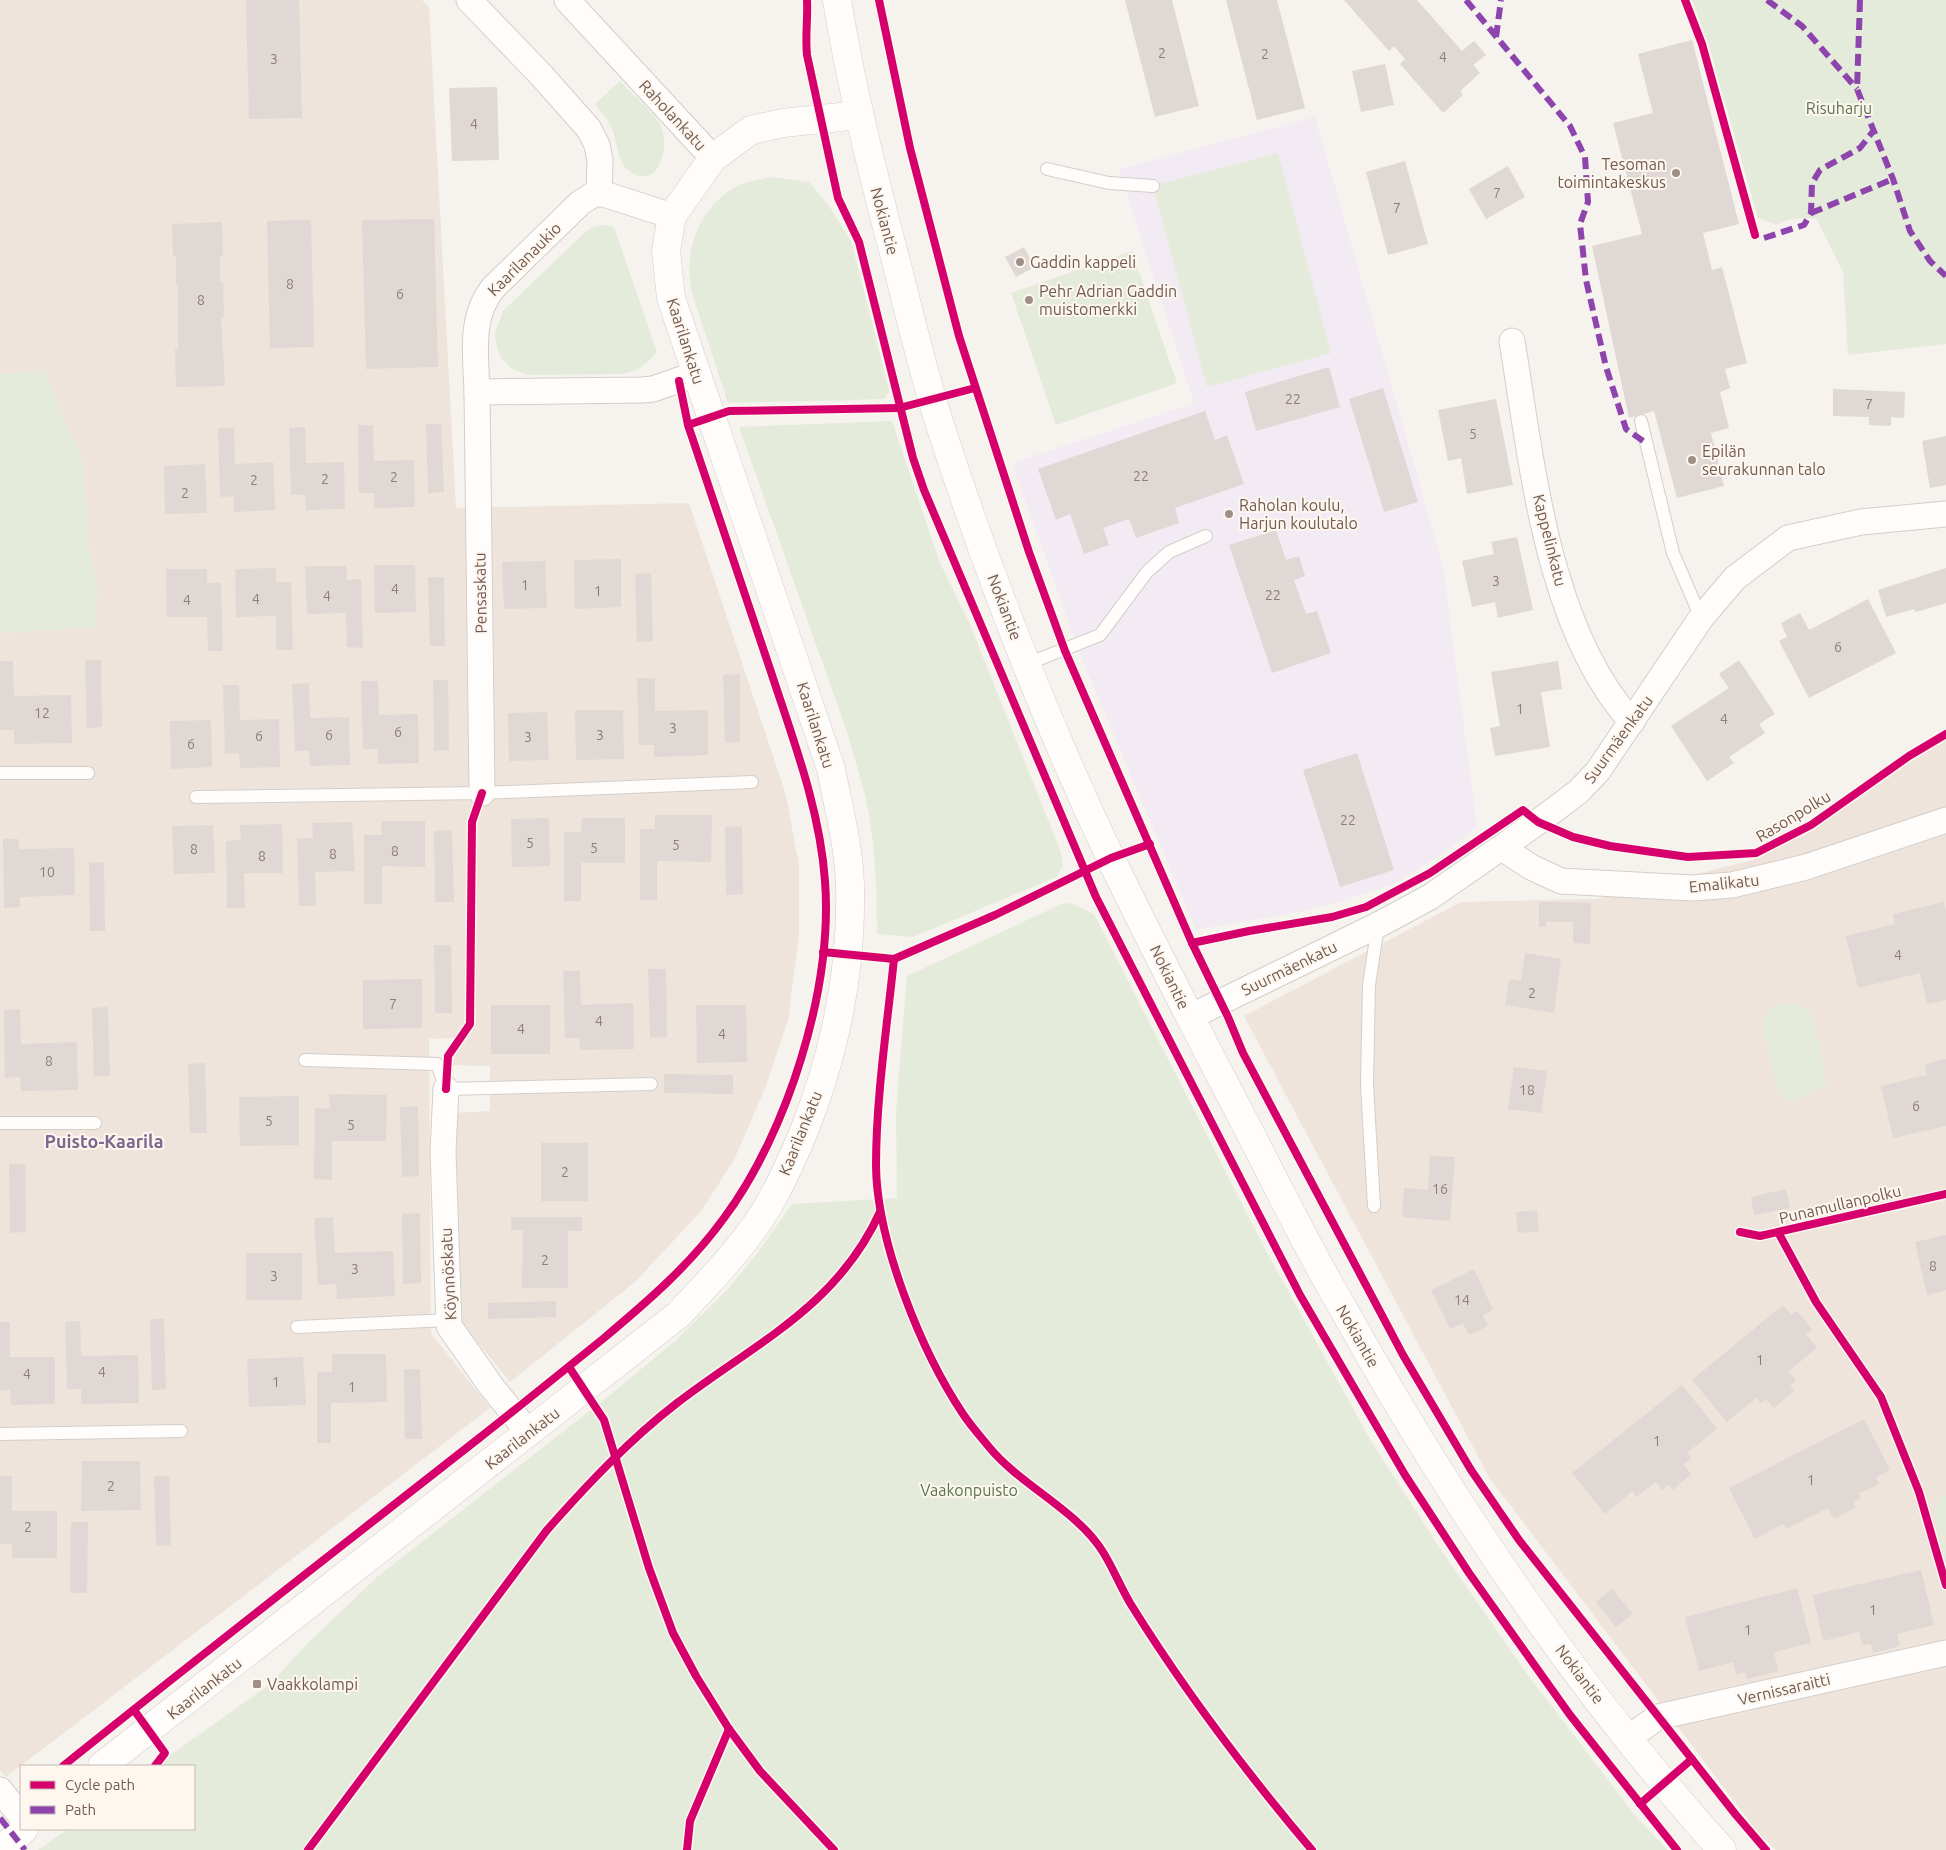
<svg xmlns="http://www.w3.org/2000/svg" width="1946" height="1850" font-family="Ubuntu,sans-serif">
  <rect width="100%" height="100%" fill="#f6f2ee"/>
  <g fill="#eee4dc">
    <path d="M0 0H422L429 7 456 508 689 503 786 795 799 866V935L788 1020 766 1086 734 1160 701 1211 636 1281 510 1382 460 1321 454 1113 490 1111V1066L453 1065V1038L429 1039 431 1333 490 1408 6 1777 0 1770V633L95 627 44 372 0 374Z"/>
    <path d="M1946 740V1850H1776L1759 1834 1489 1477 1244 1016 1461 902 1597 899 1753 860Z"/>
  </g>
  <path fill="#f2ebf3" d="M1315 117 1443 566 1477 827 1436 858 1391 885 1345 900 1297 912 1196 930 1080 654 1012 463 1194 403 1119 169Z"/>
  <g fill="#e5ebda">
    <path d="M1692 0H1946V344L1848 355 1843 272 1816 218 1790 219 1776 225 1758 218 1708 43Z"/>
    <path d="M620 81C629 91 657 115 661 126 671 148 657 192 629 171 617 163 617 138 611 126 607 118 600 111 595 104Z"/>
    <path d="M1278 153 1331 353 1207 387 1153 186Z"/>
    <path d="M771 177 809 182 829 206 851 241 889 390 885 399 728 403 692 293C683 251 698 208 737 186 746 181 760 180 771 177Z"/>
    <path d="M607 225 614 227 657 352C647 364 638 371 622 374L528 375 512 369 501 358 497 348 495 334 503 311 586 231 595 226Z"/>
    <path d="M1132 251 1177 383 1056 425 1011 293Z"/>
    <path d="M44 371 83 461 90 552 99 596 94 604 96 627 0 633V374Z"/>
    <path d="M892 421 940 563 969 622 1060 850 1063 866 1056 877 913 937 877 934C877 896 876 859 870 822 866 792 855 761 847 732L739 427Z"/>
    <path d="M1064 903 1073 904 1094 914 1265 1249 1371 1441 1443 1553 1527 1674 1634 1814 1667 1850H38L68 1829H194V1766H155L269 1685 306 1645 377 1577 610 1395 675 1341 726 1291 756 1255 792 1204 897 1198 896 1112 907 976Z"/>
    <path d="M1795 1003 1809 1010 1815 1022 1827 1085 1793 1102C1789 1099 1783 1096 1780 1093 1775 1086 1774 1071 1771 1063 1764 1035 1752 1004 1795 1003Z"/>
    <path d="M1943 1496H1946V1557C1941 1538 1927 1511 1943 1496Z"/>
  </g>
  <g fill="#dfd8d4">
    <path d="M246 0H299L302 118 249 119Z"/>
    <path d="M1125 0H1172L1199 106 1155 117Z"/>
    <path d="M1226 0H1277L1305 108 1257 120Z"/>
    <path d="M1344 0H1417L1462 51 1474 41 1486 55 1473 65 1480 73 1460 91 1463 95 1443 113 1400 64 1405 59 1394 46 1389 51Z"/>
    <path d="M1692 40 1739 224 1703 233 1712 270 1722 267 1747 363 1725 369 1730 388 1720 392 1729 428 1711 433 1724 486 1677 498 1654 411 1629 418 1592 246 1642 234 1613 123 1653 113 1638 54Z"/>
    <path d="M1385 64 1394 105 1361 112 1352 71Z"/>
    <path d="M497 87 499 160 452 161 449 88Z"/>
    <path d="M1405 161 1428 244 1388 255 1366 172Z"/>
    <path d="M1508 166 1525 197 1486 219 1469 189Z"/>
    <path d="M434 219 438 367 366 369 362 220Z"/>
    <path d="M311 220 314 347 270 348 267 221Z"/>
    <path d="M222 222 223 256H220V282H223L224 317H221L225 386 176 387 175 349H178V285H176V256H173L172 224Z"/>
    <path d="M1024 247 1035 267 1016 277 1005 257Z"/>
    <path d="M1329 367 1340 407 1256 431 1245 392Z"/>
    <path d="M1383 388 1418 502 1384 512 1349 399Z"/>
    <path d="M1833 389 1905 392 1904 418 1891 417V426L1869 425V417L1833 416Z"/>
    <path d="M1496 399 1513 485 1467 494 1461 458 1448 461 1438 410Z"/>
    <path d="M1205 411 1215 440 1227 435 1244 484 1175 508 1179 523 1136 538 1129 519 1103 528 1109 545 1084 554 1070 514 1056 520 1038 469Z"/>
    <path d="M426 424H441L444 492 428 493Z"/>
    <path d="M358 425H373L374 461 414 460 415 507 374 508V493H359Z"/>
    <path d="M305 427 306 463 344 462 345 509 306 510 305 495H291L289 428Z"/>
    <path d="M218 428H234L235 464 273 462 275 510 234 512V496L220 497Z"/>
    <path d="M1946 436V485L1930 488 1922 441Z"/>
    <path d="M205 464 207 513 165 514 164 466Z"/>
    <path d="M1276 530 1286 560 1299 556 1305 576 1294 580 1306 614 1317 611 1331 653 1272 673 1229 545Z"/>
    <path d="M1517 537 1533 610 1498 618 1495 602 1472 607 1462 561 1494 554 1491 542Z"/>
    <path d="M621 559V607L575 609 574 560Z"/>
    <path d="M545 561 547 608 504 609 502 562Z"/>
    <path d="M374 565H415L416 612 375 613Z"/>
    <path d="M305 566H346L347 580 361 579 363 648 347 647 346 613 307 614Z"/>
    <path d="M276 568V582H291L293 650H276V616L236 617 235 569Z"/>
    <path d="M1946 568V603L1916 612 1914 609 1886 617 1878 590Z"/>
    <path d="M166 569H207V583H221L223 651H208L207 617H167Z"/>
    <path d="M651 573 653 641 637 642 635 574Z"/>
    <path d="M428 577H444L445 646H430Z"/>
    <path d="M1868 599 1896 653 1809 698 1779 641 1787 637 1781 623 1800 613 1809 630Z"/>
    <path d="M85 660H101L102 727 87 728Z"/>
    <path d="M1739 660 1775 714 1759 724 1765 733 1729 757 1734 763 1707 781 1671 726 1729 688 1719 674Z"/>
    <path d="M0 661H13L14 696 71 695 72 743 14 744V730H0Z"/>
    <path d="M1558 661 1562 689 1541 692 1550 747 1495 756 1490 728 1500 726 1491 672Z"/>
    <path d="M740 674V742L725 743 723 675Z"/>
    <path d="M637 678H655V711L708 710V755L654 757V745H639Z"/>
    <path d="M433 680H448L449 750 434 751Z"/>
    <path d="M361 681H378L379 715 418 714 419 763 378 764V749H363Z"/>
    <path d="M309 683 310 718 349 717 350 765 310 766 309 751H295L292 684Z"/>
    <path d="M223 685H239L240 720 279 719 280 767 240 768 239 753 225 754Z"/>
    <path d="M575 710H623L624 759 576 760Z"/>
    <path d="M547 712 549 760 509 761 508 713Z"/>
    <path d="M211 720 212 767 171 769 170 721Z"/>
    <path d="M1357 753 1394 870 1340 887 1303 770Z"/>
    <path d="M655 815H712L711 862 657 861V900H640V829H655Z"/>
    <path d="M549 818 550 866 512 867 511 819Z"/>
    <path d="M582 818H625V863H581V901H564V832H581Z"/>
    <path d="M381 821H425V867L382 866V904H364V835H382Z"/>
    <path d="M352 822 355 871 315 872 316 906H299L297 838H313L312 823Z"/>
    <path d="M282 824 283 873H244L245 908H227L226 841 241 840 240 825Z"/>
    <path d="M213 825 215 873 174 874 172 826Z"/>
    <path d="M742 826 743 894 726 895 725 827Z"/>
    <path d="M452 830 454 902H435L434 831Z"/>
    <path d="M3 839H18L19 849 74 848 75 895 20 897V907L4 908Z"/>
    <path d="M104 862 105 931H90L89 863Z"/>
    <path d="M1539 902 1591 903 1590 944 1573 943V922H1546V927H1539Z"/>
    <path d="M1944 902 1946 912V1000L1927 1004 1920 973 1858 988 1846 936 1895 924 1893 914Z"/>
    <path d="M434 945H451L452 1013H435Z"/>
    <path d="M1525 953 1561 959 1554 1013 1505 1005 1509 979 1521 981Z"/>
    <path d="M648 969H666L667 1037 650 1038Z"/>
    <path d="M563 971H580L581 1005 633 1003 634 1049 580 1050 579 1038H565Z"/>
    <path d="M422 979V1028L363 1029V980Z"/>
    <rect x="491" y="1005" width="59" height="49"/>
    <path d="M696 1005H746L747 1062 697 1063Z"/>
    <path d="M108 1007 110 1076H94L92 1008Z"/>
    <path d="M20 1009 21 1044 77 1042 78 1090 21 1091 20 1077 5 1078 4 1010Z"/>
    <path d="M1946 1059V1126L1893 1138 1881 1086 1927 1075 1925 1064Z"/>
    <path d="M205 1063 207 1133H190L188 1064Z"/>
    <path d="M1514 1067 1547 1071 1541 1113 1508 1109Z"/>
    <path d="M664 1074 733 1075V1094L664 1093Z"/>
    <path d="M329 1094 387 1095 386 1141H332V1180L314 1179 315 1108 330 1109Z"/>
    <path d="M299 1096V1145L240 1146 239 1097Z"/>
    <path d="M418 1106 419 1176 402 1177 400 1107Z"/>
    <rect x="541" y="1143" width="47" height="58"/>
    <path d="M1430 1156 1455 1157 1450 1221 1402 1217 1404 1188 1428 1190Z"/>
    <path d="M9 1164H25L26 1232 10 1233Z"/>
    <path d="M1786 1189 1790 1208 1754 1215 1751 1197Z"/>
    <path d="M1537 1210 1539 1231 1518 1233 1516 1212Z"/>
    <path d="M420 1213 421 1283 403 1284 402 1214Z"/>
    <path d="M333 1217 335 1253 393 1251 395 1296 337 1299 336 1284 318 1285 314 1218Z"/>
    <path d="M511 1217H582V1231H568V1288H522L523 1230H511Z"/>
    <path d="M1946 1235V1290L1927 1295 1915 1242Z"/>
    <rect x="246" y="1253" width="56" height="47"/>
    <path d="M1474 1269 1493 1310 1483 1315 1488 1326 1469 1335 1463 1323 1450 1329 1431 1290Z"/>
    <path d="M556 1301V1317L488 1319V1303Z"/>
    <path d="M1783 1305 1792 1315 1797 1311 1812 1329 1806 1334 1817 1348 1789 1371 1796 1381 1790 1386 1794 1391 1774 1408 1766 1399 1761 1403 1756 1398 1727 1422 1692 1380Z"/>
    <path d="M150 1319H164L166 1389 152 1390Z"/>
    <path d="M80 1321 81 1356 138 1355 139 1403 81 1404V1389H67L65 1322Z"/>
    <path d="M0 1322H10V1357H55V1404L11 1405 10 1390 0 1391Z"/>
    <path d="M332 1354H386L387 1402 331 1403V1443H317V1372H332Z"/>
    <path d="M303 1357 306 1405 249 1407 247 1359Z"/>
    <path d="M404 1369H420L422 1439H405Z"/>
    <path d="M1682 1385 1717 1429 1687 1453 1691 1458 1683 1464 1691 1474 1673 1490 1669 1485 1662 1490 1656 1482 1636 1497 1633 1491 1605 1514 1572 1473Z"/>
    <path d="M1864 1419 1890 1470 1876 1477 1879 1484 1858 1494 1861 1498 1853 1502 1856 1508 1834 1519 1828 1508 1786 1529 1783 1524 1755 1539 1729 1488Z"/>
    <path d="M82 1461H140L141 1510 81 1511Z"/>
    <path d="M0 1476H12V1511H57V1558H12V1544H0Z"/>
    <path d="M154 1476H169L171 1545 156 1546Z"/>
    <path d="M71 1522H88L87 1593H70Z"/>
    <path d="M1921 1570 1934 1625 1897 1634 1900 1646 1873 1653 1871 1644 1862 1645 1859 1632 1823 1641 1813 1595Z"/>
    <path d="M1797 1588 1811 1643 1774 1652 1778 1671 1747 1679 1745 1672 1736 1674 1733 1662 1699 1671 1685 1617Z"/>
    <path d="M1612 1589 1633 1614 1616 1627 1596 1602Z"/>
  </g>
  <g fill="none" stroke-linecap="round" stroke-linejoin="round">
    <defs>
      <g id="service">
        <path d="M1047 169 1109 183 1153 186"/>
        <path d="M1641 421 1673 553 1701 618"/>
        <path d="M1027 664 1100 635 1147 572 1169 552 1206 536"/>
        <path d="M0 773H88"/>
        <path d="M196 797 482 793 752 782"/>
        <path d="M305 1060 437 1064 446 1089 651 1084"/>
        <path d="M0 1123H95"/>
        <path d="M1374 1206 1367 1085 1369 985 1378 925"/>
        <path d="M297 1327 449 1320"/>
        <path d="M0 1434 181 1431"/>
      </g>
      <g id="minor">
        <path d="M469 0 542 76 589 129 597 145 600 161 599 193"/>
        <path d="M567 0 713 158"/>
        <path d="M672 216 604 194H594L580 203 493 288C469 318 476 356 477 392L642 390 653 389 696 374"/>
        <path d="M1512 341C1532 462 1547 629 1632 722"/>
        <path d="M477 392 482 793"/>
        <path d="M1502 848 1531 867 1561 881 1692 888 1732 885 1806 867 1946 820"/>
        <path d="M1190 1017 1378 925 1430 897 1538 822 1578 792 1598 771 1701 618 1735 578 1788 538 1861 522 1946 514"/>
        <path d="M446 1089 443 1152 449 1326 491 1386 529 1433"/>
        <path d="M1628 1738 1658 1717 1946 1653"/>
        <path d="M0 1790 21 1816"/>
      </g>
      <g id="tertiary">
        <path d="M102 1766 678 1315C710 1281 749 1241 771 1201 823 1105 853 994 850 885 849 846 838 806 831 769L671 298 666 251 672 216 713 158 751 130 783 123 859 115"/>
        <path d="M1 1850 24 1829"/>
      </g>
      <path id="secondary" d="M837 0C851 86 872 170 894 254 909 311 922 369 940 425 988 573 1045 720 1112 861 1154 948 1199 1035 1244 1121 1274 1179 1303 1239 1336 1296 1445 1493 1571 1682 1722 1850"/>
    </defs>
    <use href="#service" stroke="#d4cec9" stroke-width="14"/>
    <use href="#minor" stroke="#d4cec9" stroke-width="27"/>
    <use href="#tertiary" stroke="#d4cec9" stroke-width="29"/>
    <use href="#secondary" stroke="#d6cfca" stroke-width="29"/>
    <use href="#service" stroke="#fefdfc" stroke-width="12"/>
    <use href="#minor" stroke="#fefdfc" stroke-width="25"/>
    <use href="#tertiary" stroke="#fefdfc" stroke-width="28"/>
    <use href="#secondary" stroke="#fefdfc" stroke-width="28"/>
    <g stroke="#8e44ad" stroke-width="6" stroke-dasharray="12 6" stroke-linecap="butt">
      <path d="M1466 0 1570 126 1585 157 1588 202 1580 224 1586 280 1606 367 1626 429 1646 443"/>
      <path d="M1767 0 1802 26 1857 89"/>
      <path d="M1860 0 1857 89 1893 179 1910 231 1930 261 1946 276"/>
      <path d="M1496 37 1501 0"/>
      <path d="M1811 213 1893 179"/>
      <path d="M1764 238 1804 225 1811 213 1812 183 1820 170 1860 148 1874 130"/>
      <path d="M0 1818 25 1850"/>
    </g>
    <defs>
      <g id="cycleway">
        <path d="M807 0C808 19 805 36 807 55L838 198 859 242 913 458 924 490 1096 897 1300 1295 1405 1475 1469 1573 1570 1715 1677 1850"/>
        <path d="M879 0 910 148 959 336 1029 552 1065 651 1192 943 1228 1017 1243 1053 1403 1355 1471 1470 1519 1540 1736 1815 1766 1850"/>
        <path d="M1685 0 1702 44 1755 235"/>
        <path d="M688 425 729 411 899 408 975 388"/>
        <path d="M1192 943 1249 931 1332 917 1366 907 1430 873 1523 810 1538 822 1573 837 1610 846 1688 857 1756 853 1811 825 1909 756 1946 734"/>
        <path d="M823 952 894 959 995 915 1111 858 1150 844"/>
        <path d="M894 959C887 1026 876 1099 876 1166 877 1242 921 1351 963 1414 971 1426 980 1436 989 1447 1020 1485 1077 1510 1103 1552 1113 1568 1120 1586 1130 1603 1184 1690 1246 1772 1312 1850"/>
        <path d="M446 1089 448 1056 470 1024 472 822 482 793"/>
        <path d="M1740 1232 1760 1236 1946 1194"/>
        <path d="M1778 1232 1816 1302 1881 1397 1919 1492 1946 1585"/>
        <path d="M569 1367 604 1420 649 1568 673 1633 696 1676 729 1729 760 1771 834 1850"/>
        <path d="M134 1710 165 1753 155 1766"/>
        <path d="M63 1766C200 1656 339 1548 478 1439 520 1406 562 1372 604 1338 648 1301 690 1265 724 1218 788 1132 833 988 825 881 820 810 794 742 772 675 744 592 716 508 688 425L679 381"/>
        <path d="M1640 1804 1692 1759"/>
        <path d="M308 1850 547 1530C587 1485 629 1440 677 1403 755 1343 837 1307 880 1212"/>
        <path d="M687 1850 690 1821 729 1729"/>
      </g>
    </defs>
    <use href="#cycleway" stroke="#fdf7f0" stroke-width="11"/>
    <use href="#cycleway" stroke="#d6006c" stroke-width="8"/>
  </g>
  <g fill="#a08f87" stroke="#fdf7f0" stroke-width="2">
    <circle cx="1676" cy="173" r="5"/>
    <circle cx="1020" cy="262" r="5"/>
    <circle cx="1029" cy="300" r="5"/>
    <circle cx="1692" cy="460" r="5"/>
    <circle cx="1229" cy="514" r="5"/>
    <rect x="252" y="1679" width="10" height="10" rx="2.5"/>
  </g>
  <g text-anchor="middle" stroke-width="4" stroke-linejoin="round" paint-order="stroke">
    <g font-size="14" fill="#907c74">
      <text x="1162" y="58">2</text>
      <text x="1265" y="59">2</text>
      <text x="1443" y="62">4</text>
      <text x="274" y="64">3</text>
      <text x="474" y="129">4</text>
      <text x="1497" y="198">7</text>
      <text x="1397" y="213">7</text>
      <text x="290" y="289">8</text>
      <text x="400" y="299">6</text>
      <text x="201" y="305">8</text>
      <text x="1293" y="404">22</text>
      <text x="1869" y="409">7</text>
      <text x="1473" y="439">5</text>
      <text x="1141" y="481">22</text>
      <text x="394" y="482">2</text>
      <text x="325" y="484">2</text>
      <text x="254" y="485">2</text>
      <text x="185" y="498">2</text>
      <text x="1496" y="586">3</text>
      <text x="525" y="590">1</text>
      <text x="395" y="594">4</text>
      <text x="598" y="596">1</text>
      <text x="1273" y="600">22</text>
      <text x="327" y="601">4</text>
      <text x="256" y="604">4</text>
      <text x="187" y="605">4</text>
      <text x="1838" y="652">6</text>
      <text x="1520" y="714">1</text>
      <text x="42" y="718">12</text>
      <text x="1724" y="724">4</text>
      <text x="673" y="733">3</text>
      <text x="398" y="737">6</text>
      <text x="329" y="740">6</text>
      <text x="600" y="740">3</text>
      <text x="259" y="741">6</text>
      <text x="528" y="742">3</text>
      <text x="191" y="749">6</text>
      <text x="1348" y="825">22</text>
      <text x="530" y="848">5</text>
      <text x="676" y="850">5</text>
      <text x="594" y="853">5</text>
      <text x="194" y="854">8</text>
      <text x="395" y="856">8</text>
      <text x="333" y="859">8</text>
      <text x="262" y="861">8</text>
      <text x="47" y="877">10</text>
      <text x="1898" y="960">4</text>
      <text x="1532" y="998">2</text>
      <text x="393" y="1009">7</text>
      <text x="599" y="1026">4</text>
      <text x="521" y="1034">4</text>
      <text x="722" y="1039">4</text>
      <text x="49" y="1066">8</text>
      <text x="1527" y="1095">18</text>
      <text x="1916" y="1111">6</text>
      <text x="269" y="1126">5</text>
      <text x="351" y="1130">5</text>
      <text x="565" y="1177">2</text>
      <text x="1440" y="1194">16</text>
      <text x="545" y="1265">2</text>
      <text x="1933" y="1271">8</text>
      <text x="355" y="1274">3</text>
      <text x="274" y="1281">3</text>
      <text x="1462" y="1305">14</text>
      <text x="1760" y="1365">1</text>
      <text x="102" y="1377">4</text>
      <text x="27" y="1379">4</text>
      <text x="276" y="1387">1</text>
      <text x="352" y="1392">1</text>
      <text x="1657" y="1446">1</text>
      <text x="1811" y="1485">1</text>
      <text x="111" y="1491">2</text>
      <text x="28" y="1532">2</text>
      <text x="1873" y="1615">1</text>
      <text x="1748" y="1635">1</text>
    </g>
    <g font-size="16" fill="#5a764a" stroke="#fdf7f0">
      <text x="1839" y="114">Risuharju</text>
      <text x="969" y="1496">Vaakonpuisto</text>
    </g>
    <g font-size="16" fill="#725a50" stroke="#fdf7f0">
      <text transform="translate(673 115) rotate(47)" y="6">Raholankatu</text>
      <text transform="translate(885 221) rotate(75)" y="6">Nokiantie</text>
      <text transform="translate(524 259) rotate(-45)" y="6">Kaarilanaukio</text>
      <text transform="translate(686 341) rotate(72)" y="6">Kaarilankatu</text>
      <text transform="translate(1550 540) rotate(76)" y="6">Kappelinkatu</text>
      <text transform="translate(480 593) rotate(-91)" y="6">Pensaskatu</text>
      <text transform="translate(1005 607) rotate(69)" y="6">Nokiantie</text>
      <text transform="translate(816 725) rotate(72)" y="6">Kaarilankatu</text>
      <text transform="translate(1618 739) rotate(-54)" y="6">Suurmäenkatu</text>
      <text transform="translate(1793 816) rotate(-31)" y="6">Rasonpolku</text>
      <text transform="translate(1724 883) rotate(-6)" y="6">Emalikatu</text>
      <text transform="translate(1289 968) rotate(-26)" y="6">Suurmäenkatu</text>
      <text transform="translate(1170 977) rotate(64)" y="6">Nokiantie</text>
      <text transform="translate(800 1133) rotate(-68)" y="6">Kaarilankatu</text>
      <text transform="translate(1840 1204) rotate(-13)" y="6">Punamullanpolku</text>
      <text transform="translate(448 1274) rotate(-93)" y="6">Köynnöskatu</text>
      <text transform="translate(1358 1336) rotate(60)" y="6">Nokiantie</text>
      <text transform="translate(522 1438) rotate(-38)" y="6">Kaarilankatu</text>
      <text transform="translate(1580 1674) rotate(53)" y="6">Nokiantie</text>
      <text transform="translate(204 1688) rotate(-38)" y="6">Kaarilankatu</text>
      <text transform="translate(1784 1689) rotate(-13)" y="6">Vernissaraitti</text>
    </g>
    <g font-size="16" fill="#725a50" stroke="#fdf7f0" text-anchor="start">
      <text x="1666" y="170" text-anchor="end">Tesoman<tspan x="1666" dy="18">toimintakeskus</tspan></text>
      <text x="1030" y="268">Gaddin kappeli</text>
      <text x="1039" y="297">Pehr Adrian Gaddin<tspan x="1039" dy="18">muistomerkki</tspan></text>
      <text x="1702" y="457">Epilän<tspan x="1702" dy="18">seurakunnan talo</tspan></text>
      <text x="1239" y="511">Raholan koulu,<tspan x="1239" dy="18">Harjun koulutalo</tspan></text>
      <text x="267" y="1690">Vaakkolampi</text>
    </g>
    <g font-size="18" font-weight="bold" fill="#7e688d" stroke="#fdf7f0">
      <text x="104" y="1148">Puisto-Kaarila</text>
    </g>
  </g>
  <rect x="20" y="1765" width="175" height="65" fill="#fdf7f0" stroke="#c5b8b0"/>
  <rect x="30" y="1781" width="25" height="8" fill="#d6006c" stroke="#c5b8b0"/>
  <text x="65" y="1790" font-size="15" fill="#725a50">Cycle path</text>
  <rect x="30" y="1806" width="25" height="8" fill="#8e44ad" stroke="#c5b8b0"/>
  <text x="65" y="1815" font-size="15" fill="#725a50">Path</text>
</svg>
